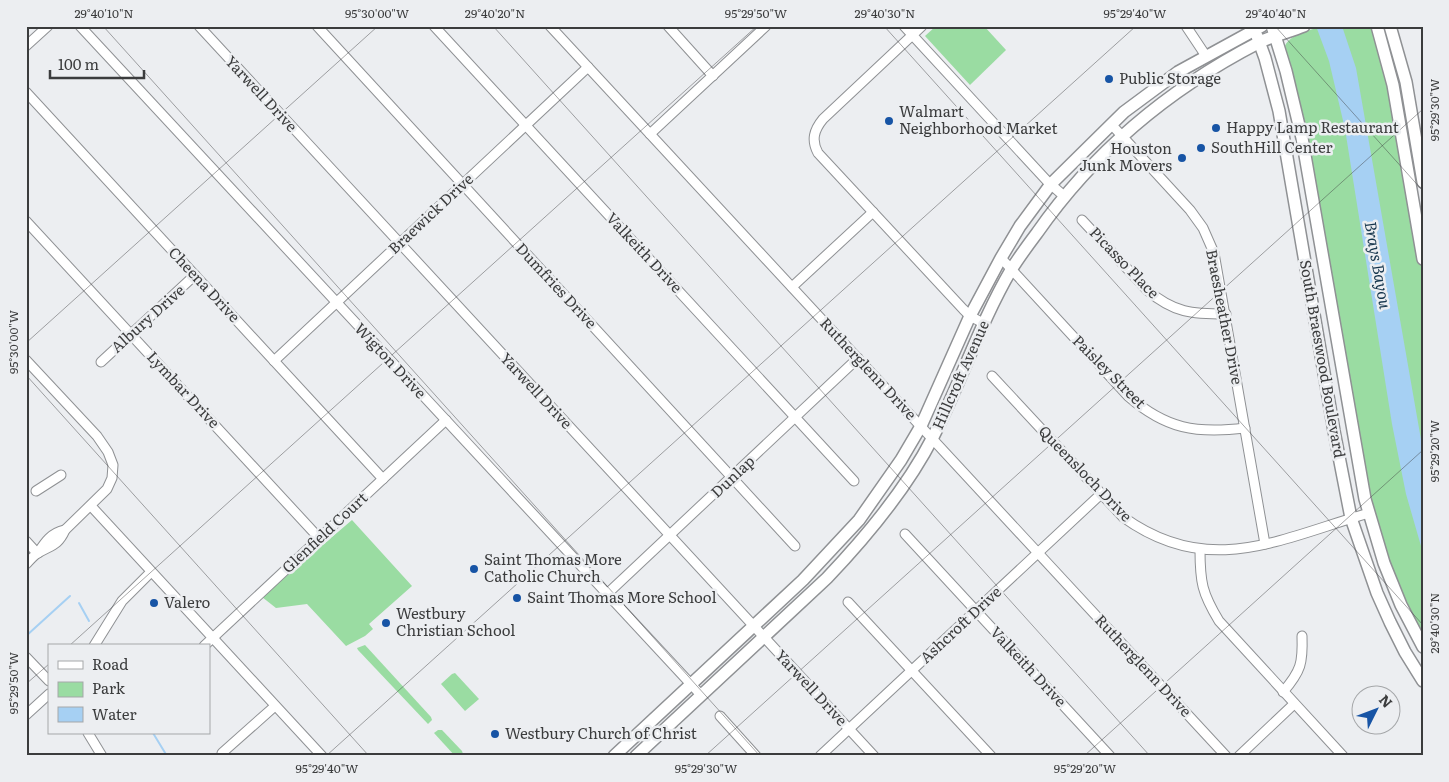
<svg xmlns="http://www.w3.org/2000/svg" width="1449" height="782" font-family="Literata,serif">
  <rect width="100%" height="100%" fill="#eceef1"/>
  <g fill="#9adca2">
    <path d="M936 26H984L1006 50 970 85 925 36Z"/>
    <path d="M1321 26H1374L1378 39 1402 156 1423 276V636C1399 592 1383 544 1370 496L1304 119 1291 66 1285 46C1290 34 1310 31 1321 26Z"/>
    <path d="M352 520 412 586 369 624 373 629 365 636 346 646 307 604 276 608 262 597Z"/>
    <path d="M365 645 431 717 432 720 428 724 358 650 357 648Z"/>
    <path d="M455 673 479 699 465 711 441 684 452 674Z"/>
    <path d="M438 730H442L462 751 463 754 455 756 434 733Z"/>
  </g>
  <path fill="#a6d0f3" d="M1316 26H1342L1356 68 1423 451V553L1406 494 1392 424 1345 129 1329 61Z"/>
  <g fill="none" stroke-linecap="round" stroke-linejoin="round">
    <g stroke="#a6d0f3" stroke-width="2">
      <path d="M79 603 89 621"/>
      <path d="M26 636 70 596"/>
      <path d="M153 733 167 756"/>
    </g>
    <defs>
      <g id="minor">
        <path d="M80 26 701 695"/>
        <path d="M199 26 874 756"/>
        <path d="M317 26 795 546"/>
        <path d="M434 26 854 481"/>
        <path d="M550 26 1226 756"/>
        <path d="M668 26 713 76"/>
        <path d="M904 26 1048 182 1064 196"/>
        <path d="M922 26 823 119C814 130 811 140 818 153L963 309 970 316 983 323"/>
        <path d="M1186 26 1206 56"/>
        <path d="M26 46 48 26"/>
        <path d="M26 92 383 479"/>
        <path d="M1111 124 1190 210 1203 228 1214 253 1265 544"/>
        <path d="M650 134 766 26"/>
        <path d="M1082 220 1147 290C1174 313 1192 314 1226 314"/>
        <path d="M26 221 319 538"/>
        <path d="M1001 258 1128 396C1166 429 1196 434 1245 428"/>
        <path d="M792 287 873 212"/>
        <path d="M26 360 97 436 108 452 113 465 112 478 107 489 65 530C58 546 51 545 38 553 34 555 30 560 26 564"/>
        <path d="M274 361 588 67"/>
        <path d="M101 362 195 275"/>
        <path d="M992 376 1123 517C1209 579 1279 539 1369 513"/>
        <path d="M36 491 61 475"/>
        <path d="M91 506 322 756"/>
        <path d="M905 534 1110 756"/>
        <path d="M26 541 37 553"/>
        <path d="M1200 550C1200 582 1202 593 1219 621L1343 756"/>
        <path d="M38 553C45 542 51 533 65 530"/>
        <path d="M607 594 858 358"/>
        <path d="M848 602 991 756"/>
        <path d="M94 646 122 601 151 572"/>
        <path d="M204 646 446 420"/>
        <path d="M26 657 49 681"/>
        <path d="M1283 692C1301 671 1303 663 1302 636"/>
        <path d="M26 715 49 694"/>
        <path d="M720 716 756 756"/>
        <path d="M88 733 102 756"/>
        <path d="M222 753 275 706"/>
        <path d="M820 756 1101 494"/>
        <path d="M1239 756 1294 704"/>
      </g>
      <g id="major">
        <path d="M1272 26 1286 71 1302 138 1365 499 1384 563 1401 605 1423 647"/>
        <path d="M1377 26 1393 85 1423 259"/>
        <path d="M1390 26 1406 82 1423 182"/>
        <path d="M1257 36 1265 58 1279 111 1334 431 1351 518 1377 593 1390 622 1405 652 1423 681"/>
        <path d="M614 756 803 580 859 520 901 460 921 426 970 316 1001 258 1020 226 1051 184 1124 112 1178 72 1262 26"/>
        <path d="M636 756 827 578C866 537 907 488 933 437 961 382 980 323 1011 270 1019 257 1028 245 1037 233 1095 150 1169 89 1258 43 1272 36 1289 32 1304 26"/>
      </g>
    </defs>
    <use href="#minor" stroke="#8f9194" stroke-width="11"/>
    <use href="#major" stroke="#8f9194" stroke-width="14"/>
    <use href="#minor" stroke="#fff" stroke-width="9"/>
    <use href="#major" stroke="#fff" stroke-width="11"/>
  </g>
  <path fill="none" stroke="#3b3c3d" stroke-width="1" stroke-opacity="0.45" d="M103 26 760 756M493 26 1150 756M884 26 1423 625M1275 26 1423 191M26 343 378 26M26 375 369 756M69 646 757 26M26 684 49 664M326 756 1136 26M705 756 1423 109M1084 756 1423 450"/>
  <g fill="#1754a5" stroke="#eceef1" stroke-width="2">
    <circle cx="1109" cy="79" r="5"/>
    <circle cx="889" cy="121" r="5"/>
    <circle cx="1216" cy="128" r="5"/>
    <circle cx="1201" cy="148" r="5"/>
    <circle cx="1182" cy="158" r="5"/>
    <circle cx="474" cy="569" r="5"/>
    <circle cx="517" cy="598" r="5"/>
    <circle cx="154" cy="603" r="5"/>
    <circle cx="386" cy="623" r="5"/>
    <circle cx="495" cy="734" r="5"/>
  </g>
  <g text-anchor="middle" stroke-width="5" stroke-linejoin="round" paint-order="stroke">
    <g font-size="15" fill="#3b3c3d" stroke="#eceef1" text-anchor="start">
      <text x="1119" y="84">Public Storage</text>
      <text x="899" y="117">Walmart<tspan x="899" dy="17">Neighborhood Market</tspan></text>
      <text x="1226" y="133">Happy Lamp Restaurant</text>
      <text x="1211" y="153">SouthHill Center</text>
      <text x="1172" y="154" text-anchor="end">Houston<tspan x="1172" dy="17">Junk Movers</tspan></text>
      <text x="484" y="565">Saint Thomas More<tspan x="484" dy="17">Catholic Church</tspan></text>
      <text x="527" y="603">Saint Thomas More School</text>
      <text x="164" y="608">Valero</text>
      <text x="396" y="619">Westbury<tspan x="396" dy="17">Christian School</tspan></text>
      <text x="505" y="739">Westbury Church of Christ</text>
    </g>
    <g font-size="15" fill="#3b3c3d" stroke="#eceef1">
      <text transform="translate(261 94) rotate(47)" y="5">Yarwell Drive</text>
      <text transform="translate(431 214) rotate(-43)" y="5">Braewick Drive</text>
      <text transform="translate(644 253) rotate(47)" y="5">Valkeith Drive</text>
      <text transform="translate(1124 263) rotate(46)" y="5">Picasso Place</text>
      <text transform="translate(204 285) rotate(47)" y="5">Cheena Drive</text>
      <text transform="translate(556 286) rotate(47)" y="5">Dumfries Drive</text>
      <text transform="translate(1224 317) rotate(79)" y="5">Braesheather Drive</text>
      <text transform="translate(148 319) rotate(-42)" y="5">Albury Drive</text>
      <text transform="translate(1322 359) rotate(80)" y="5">South Braeswood Boulevard</text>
      <text transform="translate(390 361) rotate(47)" y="5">Wigton Drive</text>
      <text transform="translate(868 369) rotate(47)" y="5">Rutherglenn Drive</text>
      <text transform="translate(1109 372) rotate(45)" y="5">Paisley Street</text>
      <text transform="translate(961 375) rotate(-66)" y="5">Hillcroft Avenue</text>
      <text transform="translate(183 390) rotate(47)" y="5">Lymbar Drive</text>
      <text transform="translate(536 391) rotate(47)" y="5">Yarwell Drive</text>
      <text transform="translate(1085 474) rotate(46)" y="5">Queensloch Drive</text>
      <text transform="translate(733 477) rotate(-43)" y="5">Dunlap</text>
      <text transform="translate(325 533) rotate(-43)" y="5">Glenfield Court</text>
      <text transform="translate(961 625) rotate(-43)" y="5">Ashcroft Drive</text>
      <text transform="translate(1143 666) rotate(47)" y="5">Rutherglenn Drive</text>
      <text transform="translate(1028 667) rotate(47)" y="5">Valkeith Drive</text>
      <text transform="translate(811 688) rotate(47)" y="5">Yarwell Drive</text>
    </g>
    <g font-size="16" font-style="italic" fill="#15354c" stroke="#eceef1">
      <text transform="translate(1378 265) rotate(80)" y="6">Brays Bayou</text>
    </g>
  </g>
  <rect width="1449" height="782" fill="none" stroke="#eceef1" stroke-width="55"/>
  <rect x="48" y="644" width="162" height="90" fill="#eceef1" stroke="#a5a7a9"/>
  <rect x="58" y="661" width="25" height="8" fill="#ffffff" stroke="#a5a7a9"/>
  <text x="92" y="670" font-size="15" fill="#3b3c3d">Road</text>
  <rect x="58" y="682" width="25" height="15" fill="#9adca2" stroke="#a5a7a9"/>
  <text x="92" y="694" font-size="15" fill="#3b3c3d">Park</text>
  <rect x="58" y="707" width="25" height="15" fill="#a6d0f3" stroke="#a5a7a9"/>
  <text x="92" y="720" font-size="15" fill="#3b3c3d">Water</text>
  <g transform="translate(1376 710) rotate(48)"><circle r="24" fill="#eceef1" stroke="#a5a7a9"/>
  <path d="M0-4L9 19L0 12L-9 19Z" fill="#1754a5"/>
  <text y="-8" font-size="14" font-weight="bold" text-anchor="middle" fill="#3b3c3d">N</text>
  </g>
  <path d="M50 70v8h94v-8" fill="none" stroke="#3b3c3d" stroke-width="2.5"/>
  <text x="58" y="70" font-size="15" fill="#3b3c3d" stroke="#eceef1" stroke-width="4" paint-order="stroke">100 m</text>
  <rect x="28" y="28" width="1394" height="726" fill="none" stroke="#3b3c3d" stroke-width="2"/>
  <g font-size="12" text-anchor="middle" fill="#3b3c3d">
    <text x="104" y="18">29°40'10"N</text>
    <text x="377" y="18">95°30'00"W</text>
    <text x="495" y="18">29°40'20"N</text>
    <text x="756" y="18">95°29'50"W</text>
    <text x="885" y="18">29°40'30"N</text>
    <text x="1135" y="18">95°29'40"W</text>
    <text x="1276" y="18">29°40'40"N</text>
    <text transform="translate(1435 110) rotate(-90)" y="4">95°29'30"W</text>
    <text transform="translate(14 342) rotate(-90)" y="4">95°30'00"W</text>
    <text transform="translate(1435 451) rotate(-90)" y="4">95°29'20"W</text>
    <text transform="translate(1435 623) rotate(-90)" y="4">29°40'30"N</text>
    <text transform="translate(14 683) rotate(-90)" y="4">95°29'50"W</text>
    <text x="327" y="773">95°29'40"W</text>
    <text x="706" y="773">95°29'30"W</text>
    <text x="1085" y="773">95°29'20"W</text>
  </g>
</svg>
